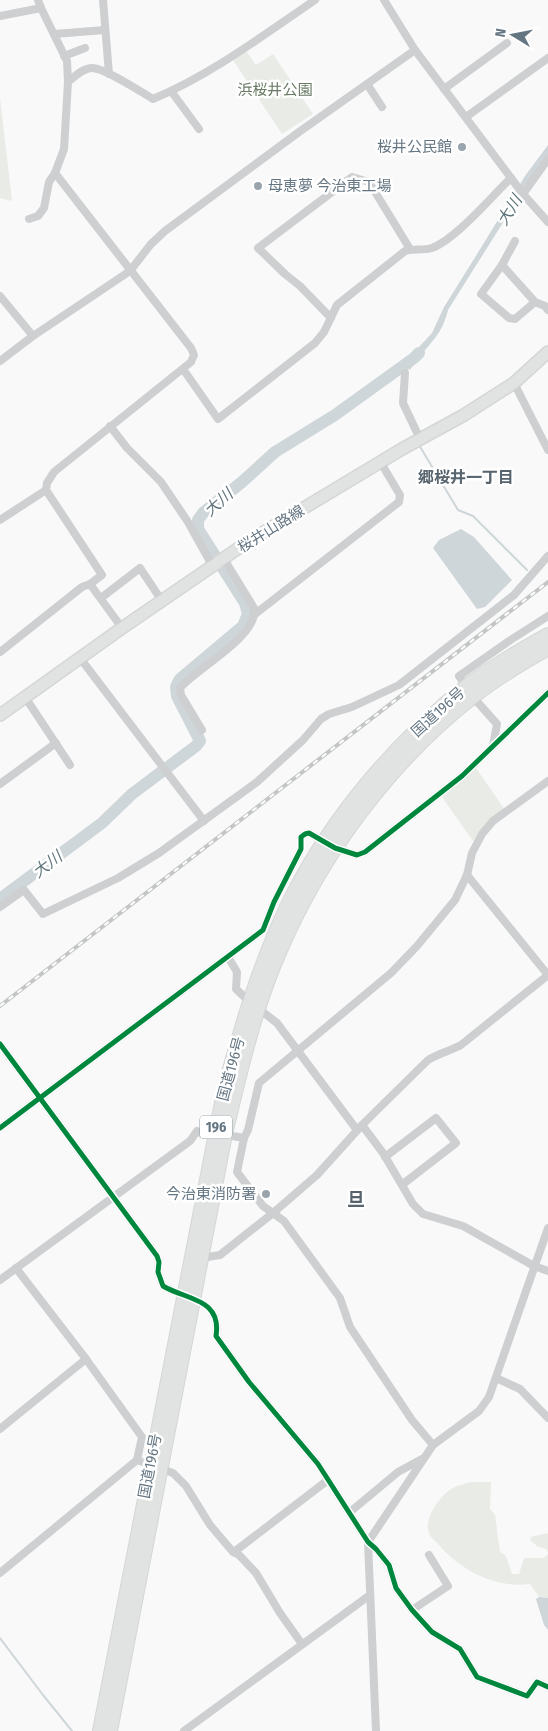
<svg xmlns="http://www.w3.org/2000/svg" width="548" height="1731" font-family="'Fira Sans Condensed','Noto Sans JP',sans-serif">
  <rect width="100%" height="100%" fill="#f9f9f9"/>
  <g fill="#e8ebe6">
    <path d="M244 48 256 65 273 54 313 114 282 134 231 57Z"/>
    <path d="M0 98 12 201 0 198Z"/>
    <path d="M476 768 507 813 482 830 473 841 442 797Z"/>
    <path d="M471 1482H491L490 1509 495 1515 500 1552 506 1556 512 1574H519L524 1558H544L548 1554V1598L539 1597 530 1584C496 1589 460 1570 438 1544 435 1541 430 1537 429 1533 423 1519 441 1494 453 1488 459 1485 465 1484 471 1482Z"/>
    <path d="M548 1533V1552L546 1549 537 1546 530 1540 531 1537Z"/>
  </g>
  <g fill="#ced6d9">
    <path d="M548 145V156L521 194 448 310C447 315 445 320 443 325 435 342 419 354 410 370L406 367 405 362 432 333 444 307 474 259 525 176Z"/>
    <path d="M461 529 474 537 512 580 485 607 477 609 433 548 439 540Z"/>
    <path d="M539 1597 548 1598V1630L544 1625 536 1599Z"/>
  </g>
  <g fill="none" stroke-linecap="round" stroke-linejoin="round">
    <g stroke="#ced6d9" stroke-width="2">
      <path d="M419 445 458 510 473 516 527 570"/>
      <path d="M0 1638 43 1695 72 1731"/>
    </g>
    <path stroke="#ced6d9" stroke-width="12" d="M0 899 102 823 132 794 196 746 200 741 177 696 176 687 180 679 243 626 248 614 245 603 198 529V520L203 513 242 482 275 452 335 415 414 358 419 353"/>
    <defs>
      <path id="secondary" d="M0 715 122 628 249 541 402 449 464 415 514 383 548 352"/>
      <g id="trunk">
        <path d="M100 1731 225 1087C243 1022 262 956 293 895 334 815 397 741 468 685 493 666 521 650 548 635"/>
        <path d="M110 1731 225 1134C240 1072 254 1009 280 950 322 853 391 760 475 695 498 677 523 662 548 648"/>
      </g>
    </defs>
    <use href="#secondary" stroke="#d5d6d7" stroke-width="14"/>
    <use href="#trunk" stroke="#d5d6d6" stroke-width="16"/>
    <g stroke="#cecfd0" stroke-width="8">
      <path d="M103 0 109 74"/>
      <path d="M384 0 415 50 523 194 548 222"/>
      <path d="M0 16 41 8"/>
      <path d="M54 34 105 30"/>
      <path d="M64 56 85 48"/>
      <path d="M68 82C74 77 83 68 92 68 105 68 141 92 153 99 210 75 264 35 315 0"/>
      <path d="M367 84 382 107"/>
      <path d="M444 89 507 43"/>
      <path d="M171 91 199 129"/>
      <path d="M466 117 548 58"/>
      <path d="M55 173 191 348 194 355 191 362 54 472 47 483 46 490 102 575 90 584 122 628"/>
      <path d="M523 194 548 159"/>
      <path d="M29 219 38 216 44 208 49 182 55 173 64 149 68 82 67 61 41 8 38 0"/>
      <path d="M502 265 515 241"/>
      <path d="M0 296 33 336"/>
      <path d="M535 302 515 319 509 318 481 294 502 265 535 302 545 306 548 310"/>
      <path d="M331 318 300 286 285 274 258 248 352 177 369 182 410 249"/>
      <path d="M0 361 33 336 130 271 151 244 165 231 299 132 415 50"/>
      <path d="M183 369 218 419 315 343 324 332 337 305 405 251C413 248 423 251 432 248 456 239 492 196 511 178"/>
      <path d="M405 373 403 403 420 439"/>
      <path d="M514 383 548 450"/>
      <path d="M110 426 127 448 161 482 188 522 213 567"/>
      <path d="M0 520 46 490"/>
      <path d="M101 598 140 568 162 601"/>
      <path d="M255 614 399 502 400 495 381 463"/>
      <path d="M0 652 82 587 90 584"/>
      <path d="M80 658 204 821"/>
      <path d="M25 697 70 765"/>
      <path d="M202 730 181 695 180 688C197 668 259 636 254 608L224 559"/>
      <path d="M493 746 497 724 473 697 459 676 509 641 548 616"/>
      <path d="M0 784 56 743"/>
      <path d="M467 875 548 975"/>
      <path d="M0 907 24 890 43 914 118 878 159 853 257 782 303 740 321 719 329 714 352 707 399 685 514 595 548 556"/>
      <path d="M228 957 237 972 236 989 250 1002 277 1023 357 1130"/>
      <path d="M0 1044 157 1256 159 1262 158 1272 163 1286C186 1300 222 1298 216 1336L249 1382 318 1464 368 1542 376 1549 389 1565 396 1588 412 1610 432 1632 460 1649 477 1677 527 1696 537 1682 548 1687"/>
      <path d="M362 1125 383 1153 413 1204 423 1214 463 1226 534 1266 548 1271"/>
      <path d="M0 1128 263 930 274 902 301 849V837L305 834 309 833 335 848 357 855 365 852 462 776 548 693"/>
      <path d="M244 1138 248 1130 259 1083 391 973 417 946 455 900 467 875 472 853 482 834 493 821 548 781"/>
      <path d="M385 1157 436 1118 456 1143 403 1184"/>
      <path d="M201 1258 220 1255 273 1213 317 1175 362 1125 428 1060C439 1053 450 1051 461 1045L548 975"/>
      <path d="M16 1268 86 1359 142 1437 137 1460 173 1473 186 1486 210 1525 233 1552 239 1555 256 1573 280 1613 302 1644"/>
      <path d="M0 1280 190 1141 197 1131 204 1135 215 1133 244 1138 237 1172 263 1206 284 1221 340 1298 350 1327 412 1420 433 1445"/>
      <path d="M496 1378 520 1389 548 1418"/>
      <path d="M0 1429 86 1359"/>
      <path d="M350 1512 398 1472 422 1459"/>
      <path d="M234 1552 328 1480"/>
      <path d="M0 1573 137 1460"/>
      <path d="M412 1610 448 1586 429 1555"/>
      <path d="M184 1731 370 1595"/>
      <path d="M376 1731 368 1542 433 1445 479 1411 489 1397 548 1228"/>
    </g>
    <use href="#secondary" stroke="#e1e2e2" stroke-width="11"/>
    <use href="#trunk" stroke="#e1e2e2" stroke-width="14"/>
    <defs>
      <path id="rail" d="M0 1006 548 582"/>
    </defs>
    <use href="#rail" stroke="#c3c5c6" stroke-width="4"/>
    <use href="#rail" stroke="#fff" stroke-width="2" stroke-dasharray="5.5" stroke-linecap="butt"/>
    <defs>
      <g id="cycleway">
        <path d="M0 1044 157 1256 159 1262 158 1272 163 1286C186 1300 222 1298 216 1336L249 1382 318 1464 368 1542 376 1549 389 1565 396 1588 412 1610 432 1632 460 1649 477 1677 527 1696 537 1682 548 1687"/>
        <path d="M0 1128 263 930 274 902 301 849V837L305 834 309 833 335 848 357 855 365 852 462 776 548 693"/>
      </g>
    </defs>
    <use href="#cycleway" stroke="#fff" stroke-width="8"/>
    <use href="#cycleway" stroke="#00873e" stroke-width="5"/>
  </g>
  <g fill="#99a4ac" stroke="#fff" stroke-width="2">
    <circle cx="462" cy="147" r="5"/>
    <circle cx="258" cy="186" r="5"/>
    <circle cx="266" cy="1194" r="5"/>
  </g>
  <g text-anchor="middle" stroke-width="5" stroke-linejoin="round" paint-order="stroke">
    <rect fill="#fff" stroke="#939fa8" stroke-width="1" x="200" y="1115.5" width="32" height="23" rx="4"/>
    <g font-size="14" font-weight="bold" fill="#657683">
      <text x="216" y="1132">196</text>
    </g>
    <g font-size="15" fill="#687a64" stroke="#fff">
      <text x="275" y="95">浜桜井公園</text>
    </g>
    <g font-size="15" fill="#657683" stroke="#fff" text-anchor="end">
      <text x="452" y="152">桜井公民館</text>
      <text x="268" y="191" text-anchor="start">母恵夢 今治東工場</text>
      <text x="256" y="1199">今治東消防署</text>
    </g>
    <g font-size="15" fill="#657683" stroke="#fff">
      <text transform="translate(271 529) rotate(-32)" y="5">桜井山路線</text>
      <text transform="translate(438 712) rotate(-42)" y="5">国道196号</text>
      <text transform="translate(231 1069) rotate(-75)" y="5">国道196号</text>
      <text transform="translate(150 1466) rotate(-79)" y="5">国道196号</text>
    </g>
    <g font-size="16" font-style="italic" fill="#60757c" stroke="#fff">
      <text transform="translate(509 210) rotate(-58)" y="6">大川</text>
      <text transform="translate(218 502) rotate(-42)" y="6">大川</text>
      <text transform="translate(47 864) rotate(-37)" y="6">大川</text>
    </g>
    <g font-size="16" font-weight="bold" fill="#57646e" stroke="#fff">
      <text x="466" y="483">郷桜井一丁目</text>
    </g>
    <g font-size="18" font-weight="bold" fill="#57646e" stroke="#fff">
      <text x="356" y="1206">旦</text>
    </g>
  </g>
  <g transform="translate(513 35) rotate(280)" stroke="#ffffff" stroke-width="4" paint-order="stroke">
  <path d="M0-4L9 19L0 12L-9 19Z" fill="#657683"/>
  <text y="-8" font-size="14" font-weight="bold" text-anchor="middle" fill="#657683">N</text>
  </g>
</svg>
